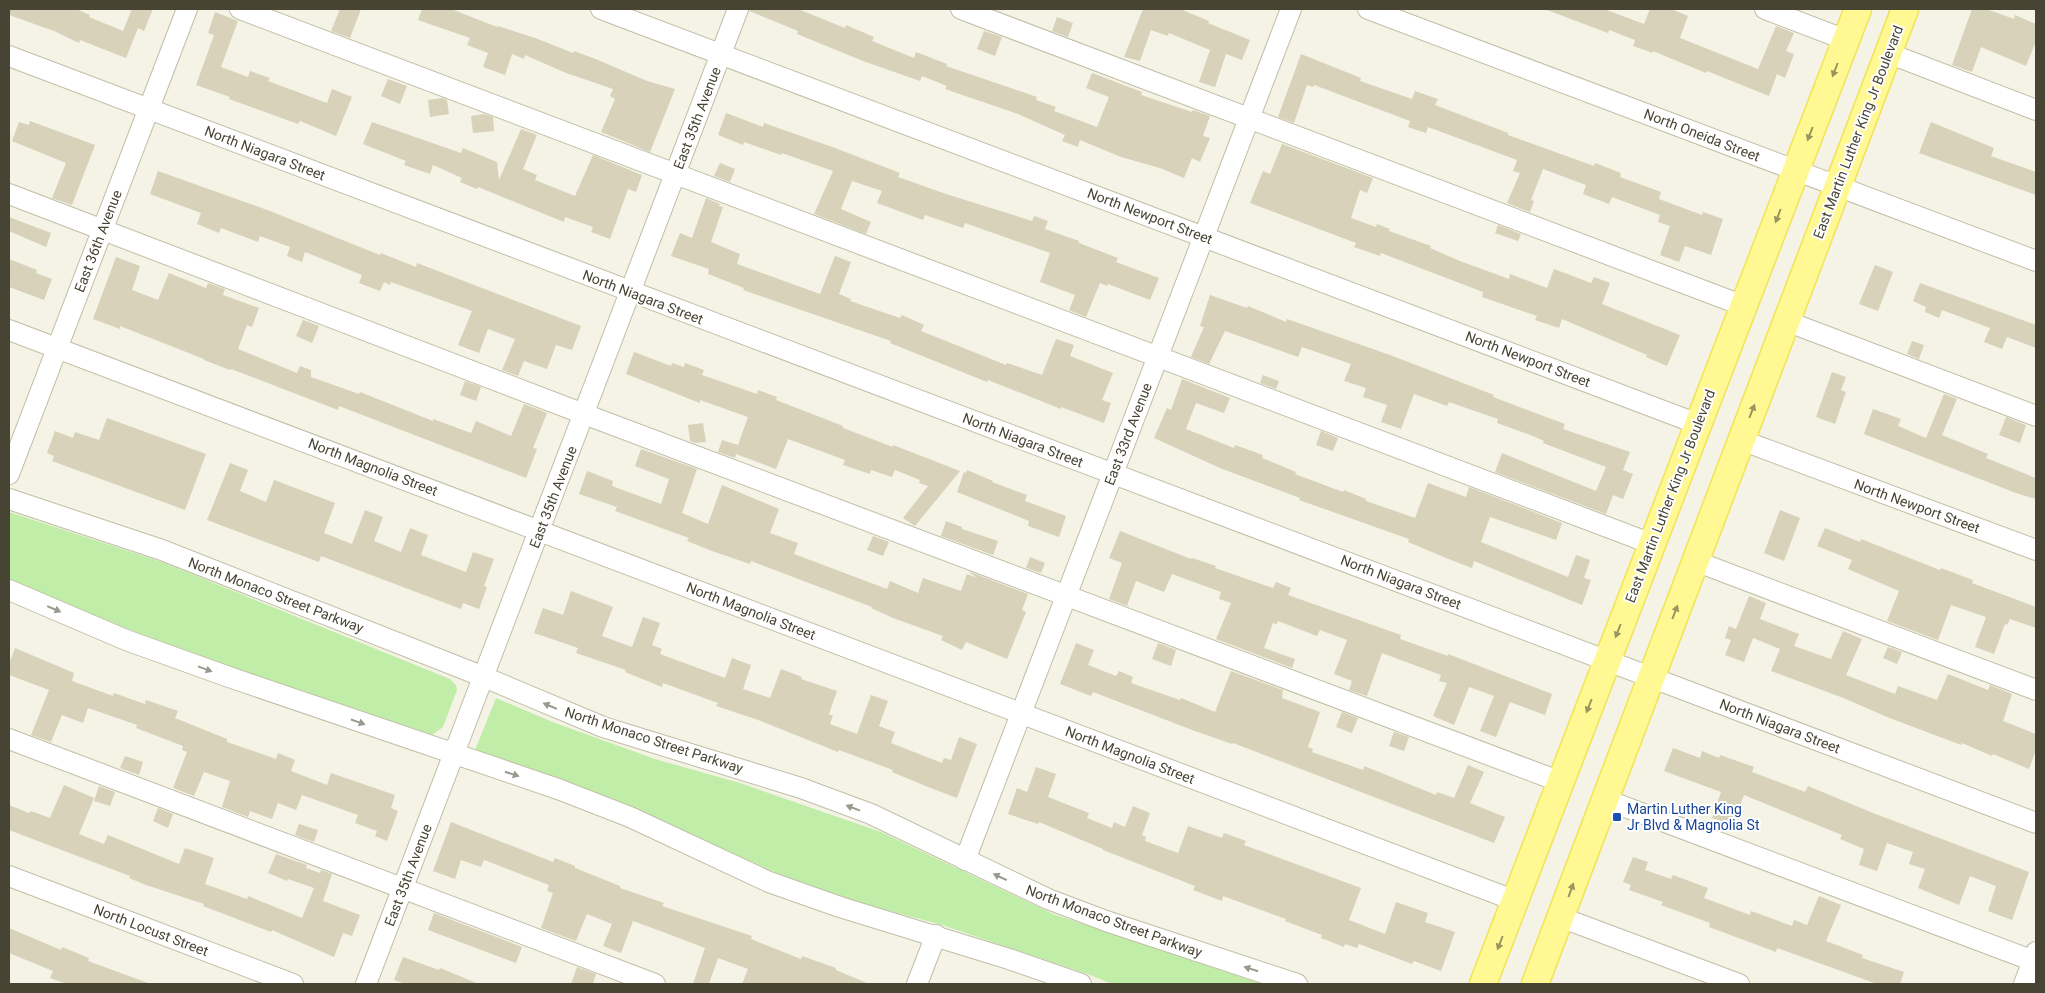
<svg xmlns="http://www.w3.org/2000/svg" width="2045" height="993" font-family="Roboto,sans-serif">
  <rect width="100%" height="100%" fill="#f4f3e5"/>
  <g fill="#c0eea9">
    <path d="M9 512 162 562 450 679 456 685 457 690 443 727 432 735 424 734C284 686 144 640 9 579Z"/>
    <path d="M496 698 555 723 655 759 740 783 881 832 1053 914 1262 984H1112L1090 975 942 925 823 893 603 797 475 750Z"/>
  </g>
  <g fill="#d7d2b9">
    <path d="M9 9H76L90 15 89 17 123 31 132 9H153L144 31 138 28 126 58 80 40 79 43 54 31 9 15Z"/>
    <path d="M340 9H361L350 38 331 31Z"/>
    <path d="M422 9H451L497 27 498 26 538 39 573 53 574 51 598 60 647 81 675 89 650 152 601 132 615 99 610 96 613 89 566 73 525 55 524 59 512 54 505 75 483 67 488 53 467 45 470 38 418 20Z"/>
    <path d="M750 9H798L845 28 846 25 874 37 872 41 914 58 916 52 947 64 946 66 1037 97 1036 100 1056 107 1054 111 1097 127 1109 97 1086 88 1092 73 1142 92 1141 95 1192 112 1193 110 1210 116 1203 136 1210 138 1200 162 1192 158 1184 178 1160 168 1121 157 1080 140 1078 147 1062 141 1065 135 1018 114 945 89 947 86 922 76 920 81 863 61 797 34 798 31 749 11Z"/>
    <path d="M1143 9H1180L1209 21 1208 23 1250 40 1242 60 1226 54 1215 87 1199 82 1210 50 1169 33 1168 36 1151 30 1140 61 1124 57Z"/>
    <path d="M1548 9H1604L1644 24 1650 9H1671L1688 16 1680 38 1758 69 1776 26 1794 33 1786 51 1794 54 1785 78 1777 74 1769 96 1707 71 1706 73 1653 51V53L1633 46 1635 40 1609 30 1608 33 1547 10Z"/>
    <path d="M1972 9H1986L2014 19 2015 15 2036 24V41L2026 66 1981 47 1972 72 1952 65Z"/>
    <path d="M215 12 238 21 221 67 248 77 250 71 270 78 268 81 327 103 332 89 352 97 336 136 300 121 298 124 229 99 230 97 196 85 214 35 208 33Z"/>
    <path d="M1057 17 1073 23 1068 37 1052 31Z"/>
    <path d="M984 31 1002 37 995 56 977 49Z"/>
    <path d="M1301 54 1361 78 1360 81 1412 99 1415 91 1438 99 1435 105 1508 133V135L1594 166 1595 163 1621 173 1620 177 1661 192 1659 199 1702 215 1703 212 1723 219 1711 255 1685 246 1679 262 1660 255 1670 226 1658 222 1660 215 1612 197 1609 204 1583 194 1586 185 1543 169 1531 200 1534 201 1530 212 1507 203 1520 173 1513 171 1517 160 1428 127 1426 133 1408 127 1410 121 1314 85 1313 87 1307 85 1294 123 1278 117Z"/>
    <path d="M388 79 407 86 400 104 381 96Z"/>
    <path d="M443 98 447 100 449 114 430 117 428 100Z"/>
    <path d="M726 113 763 127 764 123 835 148 900 173 898 177 946 194 1032 221 1034 216 1048 221 1045 229 1079 241V243L1118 258 1116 262 1159 278 1150 300 1108 284 1107 286 1100 283 1086 317 1069 310 1075 295 1040 282 1050 253 965 223 963 228 925 215 923 220 877 203 882 191 852 181 841 209 871 222 866 234 814 214 833 171 782 153 781 155 744 142 743 145 718 135Z"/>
    <path d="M484 114 493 117 494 131 473 133 471 116Z"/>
    <path d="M30 121 95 145 72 205 52 198 66 163 12 141 19 122 29 125Z"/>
    <path d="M372 122 461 153 463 148 497 162 499 180 521 129 537 135 523 169 537 175 535 180 575 196 593 155 642 175 636 192 628 189 610 239 591 232 593 227 565 217 564 222 478 187 477 189 460 182 462 178 433 165 430 174 404 165 406 161 363 144Z"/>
    <path d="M1931 122 1994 148 1991 156 2036 172V195L1919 153Z"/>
    <path d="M1282 144 1373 178 1367 193 1360 190 1351 218 1376 227 1377 224 1390 229 1389 231 1431 246 1430 248 1460 261 1509 279 1510 274 1547 288 1554 269 1591 283 1594 277 1610 283 1602 304 1680 335 1667 366 1646 357 1647 355 1562 319 1559 328 1535 320 1537 316 1482 297 1483 292 1381 253 1380 256 1354 247 1356 243 1250 203 1263 171 1270 174Z"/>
    <path d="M720 163 735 169 730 182 714 176Z"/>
    <path d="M158 171 270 211 380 255 381 253 416 267 417 263 581 326 572 350 556 345 547 369 524 361 518 376 502 370 515 339 488 329 479 353 458 345 472 311 391 282 390 285 384 282 380 291 359 283 362 275 305 252 302 262 287 256 290 247 260 236 258 242 221 228 219 233 197 224 201 213 150 194Z"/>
    <path d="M706 198 720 204 719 206 723 207 711 242 740 254 737 264 820 294 835 256 851 262 839 294 851 299 850 301 900 318 902 315 924 325 921 331 1006 365 1007 363 1042 375 1056 339 1074 345 1070 356 1113 373 1102 400 1111 403 1104 423 1061 407V409L988 380 987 382 890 343 891 341 743 290 744 288 708 274 709 269 671 256 680 233 692 238Z"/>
    <path d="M9 217 51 233 46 247 9 231Z"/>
    <path d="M1498 225 1521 234 1518 241 1495 233Z"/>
    <path d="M116 257 140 266 132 290 158 300 169 273 206 288 208 283 225 289 223 295 259 308 252 327 247 325 238 349 297 373 300 366 311 370V377L359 394 360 392 433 421V419L471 433 476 421 511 436 524 404 547 413 533 448 537 449 526 478 339 406 338 410 231 369 230 370 204 360V359L120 326V329L93 319Z"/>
    <path d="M9 259 37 270 36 273 52 279 44 300 9 287Z"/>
    <path d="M1875 265 1893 272 1878 311 1859 304Z"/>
    <path d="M1920 283 2036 325V348L2007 337 2002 349 1984 342 1990 328 1942 310 1939 318 1925 312 1926 307 1913 301Z"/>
    <path d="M1210 295 1247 308 1248 306 1286 322 1287 319 1390 355 1494 395 1493 397 1565 424 1563 429 1630 452 1623 470 1633 474 1623 499 1613 495 1606 514 1495 472 1502 453 1596 491 1606 467 1543 443 1544 441 1533 436 1497 423 1498 419 1449 402 1447 406 1414 394 1401 429 1381 422 1387 405 1363 397 1366 388 1344 381 1351 364 1302 347 1298 357 1225 331 1209 364 1191 357 1204 327 1200 326Z"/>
    <path d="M303 320 319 326 312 343 296 336Z"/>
    <path d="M1912 341 1924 345 1919 359 1907 354Z"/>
    <path d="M634 352 671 366 672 363 684 367 685 363 704 370 702 375 757 394 758 390 777 397 776 400 843 426V428L893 447V445L960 471 915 526 903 518 928 486 919 483 920 480 895 470 892 477 871 470 870 474 843 465 845 460 788 439 776 469 736 454 735 458 718 452 722 440 738 445 748 417 700 400V403L626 374Z"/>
    <path d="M1832 372 1846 377 1841 390 1846 392 1835 424 1816 417Z"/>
    <path d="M1263 375 1279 381 1276 389 1260 383Z"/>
    <path d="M1182 379 1230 398 1224 413 1196 403 1186 429 1234 448 1235 445 1263 455 1262 458 1296 472 1295 474 1343 492 1344 490 1366 499V501L1415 518 1428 483 1466 497 1469 487 1562 523 1556 540 1490 517 1481 542 1568 577 1576 555 1590 560 1584 578 1591 580 1582 605 1474 561 1472 568 1446 558 1408 542 1409 539 1299 500 1300 498 1220 468 1154 438 1167 408 1171 410Z"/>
    <path d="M465 381 481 387 476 401 460 395Z"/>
    <path d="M1944 394 1957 399 1942 435 1988 454 1986 458 2036 478V499L2016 493 1864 434 1873 409 1901 419 1898 426 1926 438Z"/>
    <path d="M2006 417 2026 425 2020 443 1999 435Z"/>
    <path d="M107 418 206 454 185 510 52 461 54 456 47 453 55 431 73 438 75 432 99 440Z"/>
    <path d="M703 423 706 442 695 443 690 441 688 425Z"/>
    <path d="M1321 431 1338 438 1333 451 1316 445Z"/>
    <path d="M641 449 697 469 682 513 708 524 722 485 779 509 770 533 798 543 794 554 887 589 890 581 918 593 923 578 961 591 967 574 977 578 968 571 1028 594 1022 610 1026 612 1007 659 966 642 962 650 941 640 943 636 893 618 871 608 872 607 751 561 750 564 712 551 687 541 689 538 615 511 617 507 579 494 587 471 613 481 612 486 661 504 669 479 635 466Z"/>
    <path d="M230 463 248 470 240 491 266 502 274 480 335 503 324 533 352 544 365 510 383 517 374 541 401 552 410 528 428 535 421 555 466 572 473 552 494 559 484 586 487 587 479 609 463 603 461 609 321 556 319 562 207 520Z"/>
    <path d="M967 470 993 481 992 482 1027 495 1025 501 1066 516 1059 537 1028 526 1029 521 957 492 964 472 966 473Z"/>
    <path d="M1780 510 1800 518 1784 561 1764 553Z"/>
    <path d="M946 521 962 527V529L998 541 993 555 941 536Z"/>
    <path d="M1825 528 1860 542 1861 539 1940 570 1941 568 1973 580 1972 583 2036 607V628L2010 619 2007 625 2005 624 1994 654 1975 647 1986 617 1951 605 1938 640 1887 621 1899 591 1848 569 1852 560 1817 546Z"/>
    <path d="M1120 531 1191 559 1192 558 1216 566 1215 568 1273 588 1276 582 1291 588 1288 595 1401 635 1400 639 1448 656V654L1552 694 1545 715 1510 702 1496 737 1480 731 1494 696 1469 687 1454 725 1433 716 1447 683 1439 681 1441 675 1382 653 1367 696 1349 690 1352 681 1334 674 1347 640 1320 630 1317 636 1278 621 1277 624 1273 623 1264 648 1295 659 1292 668 1216 639 1231 603 1219 599 1221 592 1172 574 1164 592 1136 581 1127 606 1109 599 1122 563 1109 558Z"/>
    <path d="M873 536 889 542 883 556 867 550Z"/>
    <path d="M1030 557 1045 563 1041 573 1026 568Z"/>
    <path d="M571 591 613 607 602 636 632 647 643 617 660 623 652 645 662 649 660 654 725 678 732 658 751 665 743 689 770 698 781 669 802 677 801 679 837 691 829 714 833 716 830 724 857 734 871 695 888 701 879 726 895 732 891 743 942 763 944 758 951 760 959 737 977 744 957 798 928 787 892 772 893 770 839 750 838 752 761 721 716 706 718 703 663 683 662 687 625 672 626 670 576 653 578 648 534 633 543 608 563 615Z"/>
    <path d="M1749 596 1766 603 1760 619 1799 634 1794 646 1831 659 1843 631 1862 639 1846 675 1895 694 1898 686 1937 700 1948 674 1988 690 1990 685 2012 694 2003 721 2036 734V750L2029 769 1993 754 1992 756 1962 743 1961 745 1887 717 1846 699 1771 671 1780 649 1753 638 1744 662 1725 655 1731 640 1725 638 1729 626 1736 629Z"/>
    <path d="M1076 643 1094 650 1088 665 1116 676 1119 671 1133 677 1131 683 1180 700 1181 698 1215 712 1231 671 1283 690 1282 698 1320 712 1308 747 1313 749 1312 752 1363 770 1364 766 1436 795 1437 792 1454 798 1468 765 1484 772 1470 803 1505 817 1494 843 1233 743 1232 744 1195 731 1093 692 1091 696 1060 684Z"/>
    <path d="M1158 643 1176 650 1171 666 1152 659Z"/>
    <path d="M1888 647 1902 652 1897 664 1883 658Z"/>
    <path d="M15 648 74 673 72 681 113 696 114 693 145 704 146 700 178 711 175 718 227 739V742L276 759 278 753 295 760 291 771 327 785 331 773 395 795 391 808 398 811 387 841 375 836 377 831 355 823 358 815 302 795 296 810 278 803 272 819 250 811 248 817 222 807 230 781 204 772 194 796 173 788 187 752 182 750 183 746 136 728 137 725 88 708 83 723 62 715 51 742 31 735 49 690 9 675V664Z"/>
    <path d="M1342 712 1358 718 1352 733 1336 727Z"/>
    <path d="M1394 732 1409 737 1404 751 1389 746Z"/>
    <path d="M1673 748 1700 758 1702 751 1719 758 1720 755 1754 767 1752 772 1805 792 1808 786 1873 813 2029 872 2012 920 1988 911 1996 886 1970 876 1959 905 1918 888 1925 869 1909 864 1913 852 1887 843 1877 871 1859 865 1864 849 1840 839 1842 835 1744 795 1732 825 1712 818 1721 792 1664 771Z"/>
    <path d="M125 756 143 762 139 775 120 768Z"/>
    <path d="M1036 767 1056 774 1048 797 1089 813 1087 818 1112 828 1114 822 1125 827 1133 806 1150 813 1142 835 1146 837 1145 841 1178 853 1188 826 1222 838 1224 833 1246 841 1244 845 1361 888 1349 920 1385 934 1396 902 1428 913 1425 922 1455 932 1441 971 1414 961 1412 964 1359 944 1357 948 1345 944 1344 947 1321 938 1322 935 1285 921 1286 919 1223 896 1222 901 1193 890 1195 886 1103 850V849L1039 822 1038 824 1008 814 1017 788 1027 792Z"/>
    <path d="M64 785 94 798 79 834 104 844 108 835 179 864 185 848 214 858 205 884 247 899 248 896 302 918 314 888 288 879 287 881 268 873 276 854 307 865 306 868 320 873 321 870 332 874 323 901 360 915 352 936 343 933 334 957 272 930 271 932 203 906 204 904 146 885 129 878 130 876 9 830V805L29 813 31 811 50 818Z"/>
    <path d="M99 786 115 792 110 806 94 801Z"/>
    <path d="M158 808 173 814 168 828 153 821Z"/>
    <path d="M451 822 553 862 555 858 575 866V868L620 886V888L664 903 662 906 752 936 751 939 801 959 802 956 836 968V970L869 984H742L748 969 718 958 709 984H693L705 948 663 932 633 921 621 953 603 946 612 924 587 914 576 941 541 928 553 893 547 891 549 885 484 860 481 867 461 860 455 879 433 871Z"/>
    <path d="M299 824 318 830 314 842 295 835Z"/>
    <path d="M1633 857 1648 862 1645 870 1671 879 1673 875 1708 888 1704 898 1750 915 1751 911 1792 926 1794 920 1807 925 1819 896 1841 905 1826 941 1863 955 1862 958 1904 972 1900 984H1877L1777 948 1776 952 1709 927 1710 923 1661 905 1663 902 1629 890 1631 885 1623 882Z"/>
    <path d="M434 913 522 947 516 963 428 930Z"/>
    <path d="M9 928 61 950 62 947 89 958 88 961 148 983V984H67L50 978 53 971 9 953Z"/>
    <path d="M403 957 439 970 440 968 479 984H406L394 980Z"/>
    <path d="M577 967 596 974 593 984H571Z"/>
  </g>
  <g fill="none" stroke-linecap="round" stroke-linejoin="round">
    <defs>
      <g id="minor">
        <path d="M240 9 1652 544"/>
        <path d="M601 9 1698 424"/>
        <path d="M961 9 1744 306"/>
        <path d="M1368 9 2036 261"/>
        <path d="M1765 9 1846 40"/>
        <path d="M1888 53 2036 110"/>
        <path d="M9 56 2036 823"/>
        <path d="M9 194 584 414 1561 782"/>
        <path d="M1786 321 2036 416"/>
        <path d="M9 330 1516 901"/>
        <path d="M1741 440 2036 550"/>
        <path d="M9 474 187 9"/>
        <path d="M9 499 162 550 484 677 603 727 801 788 871 814 1048 899 1106 921 1297 984"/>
        <path d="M1695 561 2036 690"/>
        <path d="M9 590 126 640 229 677 558 789 630 817 769 882 840 907 1009 959 1081 984"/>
        <path d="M9 739 655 984"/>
        <path d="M1604 799 2036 962"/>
        <path d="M965 860 1291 9"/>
        <path d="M9 876 293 984"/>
        <path d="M1560 917 1739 984"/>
        <path d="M366 984 738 9"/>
        <path d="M917 984 936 935"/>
        <path d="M2024 984 2036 952"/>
      </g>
      <g id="major">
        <path d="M1483 984 1858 9"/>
        <path d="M1535 984 1905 9"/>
      </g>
    </defs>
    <use href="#minor" stroke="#c1bea6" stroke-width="22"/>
    <use href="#major" stroke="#f1e456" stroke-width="29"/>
    <use href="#minor" stroke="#fff" stroke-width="20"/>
    <use href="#major" stroke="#fff893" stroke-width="26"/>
  </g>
  <defs><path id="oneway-solid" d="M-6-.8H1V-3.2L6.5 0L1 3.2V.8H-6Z" transform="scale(1.25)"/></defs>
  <g fill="#9a955f">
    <use href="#oneway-solid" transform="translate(1835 70) rotate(111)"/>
    <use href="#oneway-solid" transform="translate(1810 134) rotate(111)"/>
    <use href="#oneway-solid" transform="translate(1778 216) rotate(111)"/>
    <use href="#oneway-solid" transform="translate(1752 411) rotate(-69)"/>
    <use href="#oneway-solid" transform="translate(1675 612) rotate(-69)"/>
    <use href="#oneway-solid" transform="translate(1618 631) rotate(111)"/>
    <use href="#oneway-solid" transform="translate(1589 706) rotate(111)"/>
    <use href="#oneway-solid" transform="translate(1571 890) rotate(-70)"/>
    <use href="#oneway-solid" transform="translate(1500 943) rotate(111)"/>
  </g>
  <g fill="#9a988f">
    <use href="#oneway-solid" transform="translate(54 609) rotate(23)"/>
    <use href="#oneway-solid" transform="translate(205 669) rotate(20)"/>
    <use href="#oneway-solid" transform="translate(550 706) rotate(-157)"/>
    <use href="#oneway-solid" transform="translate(358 722) rotate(19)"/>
    <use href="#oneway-solid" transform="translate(512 774) rotate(18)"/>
    <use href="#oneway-solid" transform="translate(853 808) rotate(-159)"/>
    <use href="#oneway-solid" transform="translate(1000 877) rotate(-155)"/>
    <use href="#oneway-solid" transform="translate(1251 969) rotate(-162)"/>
  </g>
  <rect fill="#1a4fb4" stroke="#fff" stroke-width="2" x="1612" y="812" width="10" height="10" rx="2.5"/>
  <g text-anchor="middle" stroke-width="4" stroke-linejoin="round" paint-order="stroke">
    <g font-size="14" fill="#484434" stroke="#fff">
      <text transform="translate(697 118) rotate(-69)" y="5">East 35th Avenue</text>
      <text transform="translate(1858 132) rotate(-69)" y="5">East Martin Luther King Jr Boulevard</text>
      <text transform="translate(1702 135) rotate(21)" y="5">North Oneida Street</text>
      <text transform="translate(265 153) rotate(21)" y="5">North Niagara Street</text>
      <text transform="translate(1150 216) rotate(21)" y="5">North Newport Street</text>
      <text transform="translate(98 241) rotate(-69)" y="5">East 36th Avenue</text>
      <text transform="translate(643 297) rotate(21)" y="5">North Niagara Street</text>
      <text transform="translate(1528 359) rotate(21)" y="5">North Newport Street</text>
      <text transform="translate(1128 434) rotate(-69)" y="5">East 33rd Avenue</text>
      <text transform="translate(1023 440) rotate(21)" y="5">North Niagara Street</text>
      <text transform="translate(373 467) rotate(21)" y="5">North Magnolia Street</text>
      <text transform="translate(1670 496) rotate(-69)" y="5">East Martin Luther King Jr Boulevard</text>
      <text transform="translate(553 497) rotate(-69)" y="5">East 35th Avenue</text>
      <text transform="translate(1917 506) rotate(20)" y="5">North Newport Street</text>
      <text transform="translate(1401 582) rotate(21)" y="5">North Niagara Street</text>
      <text transform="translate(276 595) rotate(21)" y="5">North Monaco Street Parkway</text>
      <text transform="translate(751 611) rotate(21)" y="5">North Magnolia Street</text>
      <text transform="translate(1780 726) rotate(21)" y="5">North Niagara Street</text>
      <text transform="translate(654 740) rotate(18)" y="5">North Monaco Street Parkway</text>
      <text transform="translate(1130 755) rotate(21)" y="5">North Magnolia Street</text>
      <text transform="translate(408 875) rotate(-69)" y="5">East 35th Avenue</text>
      <text transform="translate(1114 921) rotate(20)" y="5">North Monaco Street Parkway</text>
      <text transform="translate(151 930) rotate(21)" y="5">North Locust Street</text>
    </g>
    <g font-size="14" fill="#164399" stroke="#fff" text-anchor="start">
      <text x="1627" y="814">Martin Luther King<tspan x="1627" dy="16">Jr Blvd &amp; Magnolia St</tspan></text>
    </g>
  </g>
  <rect width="2045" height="993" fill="none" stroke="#484434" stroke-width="20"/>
</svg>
